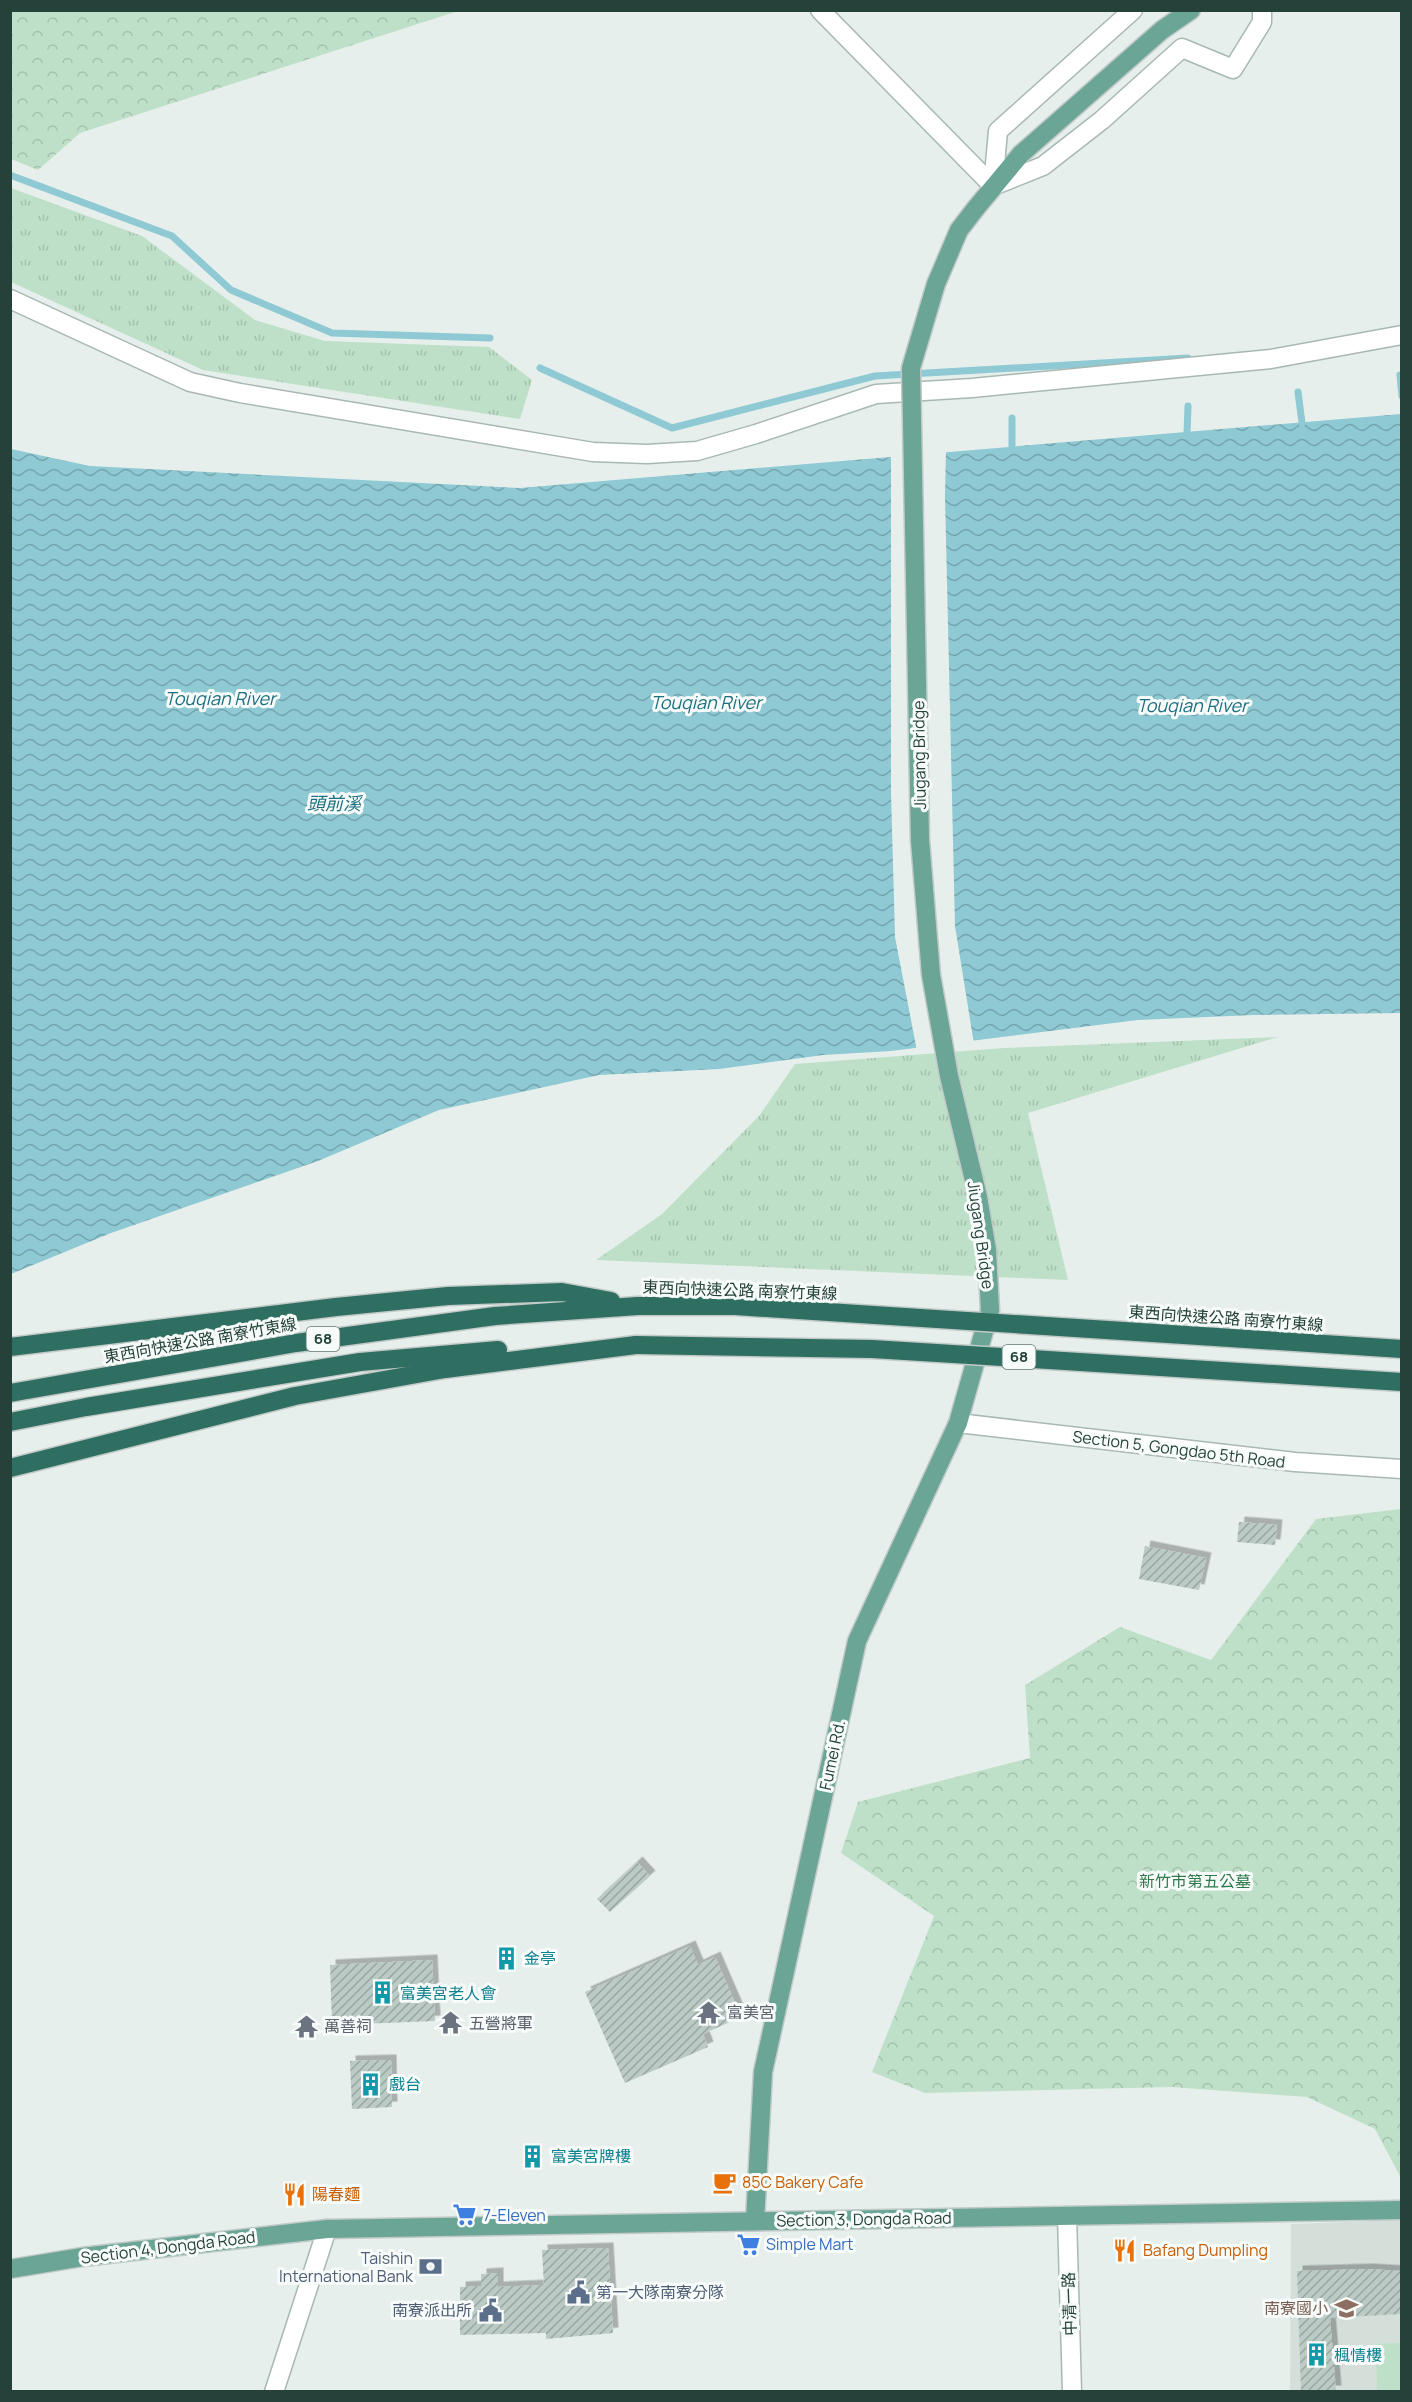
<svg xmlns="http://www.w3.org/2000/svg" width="1412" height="2402" font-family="Manrope,'Noto Sans TC',sans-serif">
  <defs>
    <pattern id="grass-tufts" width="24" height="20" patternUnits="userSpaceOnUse" patternTransform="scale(1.5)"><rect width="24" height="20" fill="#bfe0c8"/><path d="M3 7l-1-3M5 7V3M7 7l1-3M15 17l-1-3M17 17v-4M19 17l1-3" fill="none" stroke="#a4c1ad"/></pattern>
    <pattern id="forest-crowns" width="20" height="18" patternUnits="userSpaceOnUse" patternTransform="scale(1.5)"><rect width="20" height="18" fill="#bfe0c8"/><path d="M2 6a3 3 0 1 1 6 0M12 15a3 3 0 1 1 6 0" fill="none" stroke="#a4c1ad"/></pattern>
    <pattern id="water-waves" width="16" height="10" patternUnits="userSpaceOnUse" patternTransform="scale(1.5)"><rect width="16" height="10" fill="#8ec9d4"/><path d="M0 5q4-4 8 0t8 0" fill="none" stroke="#74a5ad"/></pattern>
    <pattern id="building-hatch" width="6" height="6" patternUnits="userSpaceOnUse" patternTransform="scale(1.5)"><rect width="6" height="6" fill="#bbcac4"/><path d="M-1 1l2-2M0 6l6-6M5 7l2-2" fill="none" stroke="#98a6a0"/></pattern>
    <filter id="shadow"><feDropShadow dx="5.5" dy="-5.5" stdDeviation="0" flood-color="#0004"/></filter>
  </defs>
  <rect width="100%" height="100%" fill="#e6efeb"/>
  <path fill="#d4dfda" d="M1401 2220V2391L1290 2392 1291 2224Z"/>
  <g fill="url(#grass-tufts)">
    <path d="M11 188 142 236 255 320 325 341 489 347 532 380 520 419 203 370 11 282Z"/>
    <path d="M1278 1037 1028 1113 1068 1280 596 1260 662 1214 759 1116 795 1064 1004 1048Z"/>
  </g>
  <g fill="url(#forest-crowns)">
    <path d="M10 11 11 10 458 11 80 133 38 170 11 159Z"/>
    <path d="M1401 1509V2178L1375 2129 1307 2097 1172 2087 925 2093 872 2072 934 1916 841 1853 858 1802 1030 1758 1025 1685 1120 1627 1211 1660 1316 1519Z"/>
  </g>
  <path fill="#bfe0c8" d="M1401 2343V2391H1377L1376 2344Z"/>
  <path fill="url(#water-waves)" d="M1401 414V1013L1253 1015 1138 1020 891 1051 823 1055 719 1069 599 1075 439 1110 318 1161 111 1233 11 1274V449L90 466 520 488Z"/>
  <path fill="#e6efeb" d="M946 450 945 496 955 926 974 1044 917 1051 895 937 891 793V454Z"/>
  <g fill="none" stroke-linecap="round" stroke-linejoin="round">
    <g stroke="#8ec9d4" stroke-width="7">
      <path d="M10 175 172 236 231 290 332 333 490 338"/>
      <path d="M540 368 672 428 875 376 1188 358"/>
      <path d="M1400 375 1402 396"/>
      <path d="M1298 392 1302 423"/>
      <path d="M1012 418V447"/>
      <path d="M1187 433 1188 406"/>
    </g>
  </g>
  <g fill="url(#building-hatch)" filter="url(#shadow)">
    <path d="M1239 1522 1277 1525 1275 1545 1237 1542Z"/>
    <path d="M1145 1546 1206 1558 1199 1590 1139 1579Z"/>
    <path d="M637 1862 650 1876 610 1912 597 1899Z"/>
    <path d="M690 1946 698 1965 715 1957 741 2017 703 2034 708 2047 625 2083 585 1992Z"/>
    <path d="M432 1960 435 2021 332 2025 330 1965Z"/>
    <path d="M391 2060 392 2107 352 2109 350 2061Z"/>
    <path d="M608 2248 613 2333 546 2339V2333L460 2335V2287L481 2286V2274L498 2273V2287L544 2285 542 2250Z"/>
    <path d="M1368 2269 1401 2271V2314L1330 2318 1336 2391H1301L1297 2271Z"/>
  </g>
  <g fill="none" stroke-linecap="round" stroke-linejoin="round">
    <defs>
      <g id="minor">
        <path d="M820 10 993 186"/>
        <path d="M993 186 1043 166 1102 120 1182 48 1233 69 1262 22V10"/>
        <path d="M993 186 998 131 1133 10"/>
        <path d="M10 299 190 382 240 393 593 452 647 454 697 451 756 434 876 394 972 388 1271 359 1402 335"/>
        <path d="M958 1423 1295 1462 1402 1469"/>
        <path d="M1067 2216 1072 2392"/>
        <path d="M274 2392 327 2229"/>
      </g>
      <g id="major">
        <path d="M976 208 1021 154 1162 30 1191 10"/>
        <path d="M755 2221 763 2072 857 1641 958 1423 990 1310"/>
        <path d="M10 2269 82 2257 327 2229 1402 2210"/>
      </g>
      <g id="highway">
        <path d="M10 1347 336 1307 448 1296 562 1292 611 1301"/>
        <path d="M10 1393 296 1343 495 1316 638 1306"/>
        <path d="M10 1422 86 1407 360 1362 498 1350"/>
        <path d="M10 1468 295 1396 445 1369 636 1345"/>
      </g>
    </defs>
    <use href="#minor" stroke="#a8b8b2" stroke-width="21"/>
    <use href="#major" stroke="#c2cac8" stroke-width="21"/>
    <use href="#highway" stroke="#c2cac8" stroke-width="21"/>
    <use href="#minor" stroke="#fff" stroke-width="18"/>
    <use href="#major" stroke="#6aa596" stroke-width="18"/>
    <use href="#highway" stroke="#2f6f62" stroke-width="18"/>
    <defs>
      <path id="major-bridge" d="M976 208 959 230 936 284 911 368 920 840 931 975 949 1076 978 1197 987 1250 990 1310"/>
      <g id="highway-bridge">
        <path d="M638 1306H735L1402 1349"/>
        <path d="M636 1345 872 1349 1402 1382"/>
      </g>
    </defs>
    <use href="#major-bridge" stroke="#c2cac8" stroke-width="21" stroke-linecap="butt"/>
    <use href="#highway-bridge" stroke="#c2cac8" stroke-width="21" stroke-linecap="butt"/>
    <use href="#major-bridge" stroke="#6aa596" stroke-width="18"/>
    <use href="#highway-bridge" stroke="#2f6f62" stroke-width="18"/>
  </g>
  <defs>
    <symbol id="building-bare" viewBox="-9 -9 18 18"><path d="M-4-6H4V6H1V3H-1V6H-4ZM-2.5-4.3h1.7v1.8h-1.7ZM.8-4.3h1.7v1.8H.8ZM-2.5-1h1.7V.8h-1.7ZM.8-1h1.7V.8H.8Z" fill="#0f9aa8" stroke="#f7fbf9" stroke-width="2.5" paint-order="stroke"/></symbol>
    <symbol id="temple-bare" viewBox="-9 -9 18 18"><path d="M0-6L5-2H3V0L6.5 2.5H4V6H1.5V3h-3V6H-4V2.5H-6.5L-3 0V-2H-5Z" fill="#6b7280" stroke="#f7fbf9" stroke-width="2.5" paint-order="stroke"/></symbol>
    <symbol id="cafe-bare" viewBox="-9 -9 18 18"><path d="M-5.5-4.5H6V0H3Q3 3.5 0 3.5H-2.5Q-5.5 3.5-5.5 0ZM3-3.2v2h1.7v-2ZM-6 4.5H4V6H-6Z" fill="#e8710a" stroke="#f7fbf9" stroke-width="2.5" paint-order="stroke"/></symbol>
    <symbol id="restaurant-bare" viewBox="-9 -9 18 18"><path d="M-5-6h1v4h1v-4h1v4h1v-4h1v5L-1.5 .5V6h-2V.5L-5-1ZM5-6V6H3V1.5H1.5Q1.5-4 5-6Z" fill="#e8710a" stroke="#f7fbf9" stroke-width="2.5" paint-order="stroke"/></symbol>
    <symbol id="supermarket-bare" viewBox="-9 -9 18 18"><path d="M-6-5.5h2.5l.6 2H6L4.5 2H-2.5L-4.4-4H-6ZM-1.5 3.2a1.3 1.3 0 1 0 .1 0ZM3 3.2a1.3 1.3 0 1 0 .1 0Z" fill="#3f7fe0" stroke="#f7fbf9" stroke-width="2.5" paint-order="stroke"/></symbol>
    <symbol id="bank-bare" viewBox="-9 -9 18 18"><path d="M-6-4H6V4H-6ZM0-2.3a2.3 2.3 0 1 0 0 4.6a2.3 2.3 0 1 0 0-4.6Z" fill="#5c6f8a" stroke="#f7fbf9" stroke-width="2.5" paint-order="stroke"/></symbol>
    <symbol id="civic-bare" viewBox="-9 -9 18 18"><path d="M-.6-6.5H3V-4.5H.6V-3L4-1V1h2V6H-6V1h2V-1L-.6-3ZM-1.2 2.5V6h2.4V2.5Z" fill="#5c6f8a" stroke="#f7fbf9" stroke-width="2.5" paint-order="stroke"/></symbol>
    <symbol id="school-bare" viewBox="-9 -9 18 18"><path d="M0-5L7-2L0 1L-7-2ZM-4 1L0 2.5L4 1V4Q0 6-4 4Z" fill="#8d6e63" stroke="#f7fbf9" stroke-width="2.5" paint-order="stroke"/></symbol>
  </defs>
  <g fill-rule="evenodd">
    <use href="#building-bare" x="490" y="1942" width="33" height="33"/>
    <use href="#building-bare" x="366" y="1976" width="33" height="33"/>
    <use href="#temple-bare" x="692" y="1996" width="33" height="33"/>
    <use href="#temple-bare" x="434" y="2006" width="33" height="33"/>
    <use href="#temple-bare" x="290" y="2010" width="33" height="33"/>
    <use href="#building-bare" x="354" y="2068" width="33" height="33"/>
    <use href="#building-bare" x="516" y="2140" width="33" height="33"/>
    <use href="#cafe-bare" x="708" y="2166" width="33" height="33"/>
    <use href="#restaurant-bare" x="278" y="2178" width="33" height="33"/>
    <use href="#supermarket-bare" x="448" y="2198" width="33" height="33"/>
    <use href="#supermarket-bare" x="732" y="2228" width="33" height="33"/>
    <use href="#restaurant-bare" x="1108" y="2234" width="33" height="33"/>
    <use href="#bank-bare" x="414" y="2250" width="33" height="33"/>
    <use href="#civic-bare" x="562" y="2276" width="33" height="33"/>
    <use href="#school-bare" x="1330" y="2292" width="33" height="33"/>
    <use href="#civic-bare" x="474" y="2294" width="33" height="33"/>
    <use href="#building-bare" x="1300" y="2338" width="33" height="33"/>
  </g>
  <g text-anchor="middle" stroke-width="6" stroke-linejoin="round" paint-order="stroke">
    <g fill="#f7fbf9" stroke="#637a73" stroke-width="1.5">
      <rect x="306.5" y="1327" width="33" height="24" rx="4.5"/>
      <rect x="1002.5" y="1345" width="33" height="24" rx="4.5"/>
    </g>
    <g font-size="15" font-weight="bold" fill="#24423a">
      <text x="323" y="1344">68</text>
      <text x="1019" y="1362">68</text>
    </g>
    <g font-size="16" fill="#24423a" stroke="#f7fbf9">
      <text transform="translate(919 755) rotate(-91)" y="6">Jiugang Bridge</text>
      <text transform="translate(981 1235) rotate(82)" y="6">Jiugang Bridge</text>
      <text transform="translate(740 1290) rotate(2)" y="6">東西向快速公路 南寮竹東線</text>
      <text transform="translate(1226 1318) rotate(4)" y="6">東西向快速公路 南寮竹東線</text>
      <text transform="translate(200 1340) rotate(-10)" y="6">東西向快速公路 南寮竹東線</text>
      <text transform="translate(1179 1449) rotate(7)" y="6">Section 5, Gongdao 5th Road</text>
      <text transform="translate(832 1755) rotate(-78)" y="6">Fumei Rd.</text>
      <text transform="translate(864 2219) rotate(-1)" y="6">Section 3, Dongda Road</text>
      <text transform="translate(168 2247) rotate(-7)" y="6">Section 4, Dongda Road</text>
      <text transform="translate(1069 2304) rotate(-92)" y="6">中清一路</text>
    </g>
    <g font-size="16" fill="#2d7a4b" stroke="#f7fbf9">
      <text x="1195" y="1887">新竹市第五公墓</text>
    </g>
    <g font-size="16" fill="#0d838f" stroke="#f7fbf9" text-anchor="start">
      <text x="524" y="1964">金亭</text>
      <text x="400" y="1999">富美宮老人會</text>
      <text x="389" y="2090">戲台</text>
      <text x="551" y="2162">富美宮牌樓</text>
      <text x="1334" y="2361">楓情樓</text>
    </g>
    <g font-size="16" fill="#5b616d" stroke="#f7fbf9" text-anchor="start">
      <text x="727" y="2018">富美宮</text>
      <text x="469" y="2029">五營將軍</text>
      <text x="324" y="2032">萬善祠</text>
    </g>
    <g font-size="16" fill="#c56008" stroke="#f7fbf9" text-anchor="start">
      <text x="742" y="2188">85C Bakery Cafe</text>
      <text x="312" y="2200">陽春麵</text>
      <text x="1143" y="2256">Bafang Dumpling</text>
    </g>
    <g font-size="16" fill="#366cbe" stroke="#f7fbf9" text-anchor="start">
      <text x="483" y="2221">7-Eleven</text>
      <text x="766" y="2250">Simple Mart</text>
    </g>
    <g font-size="16" fill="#4e5e75" stroke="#f7fbf9" text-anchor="end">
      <text x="413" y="2264">Taishin<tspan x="413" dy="18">International Bank</tspan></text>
      <text x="596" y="2298" text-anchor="start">第一大隊南寮分隊</text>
      <text x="472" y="2316">南寮派出所</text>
    </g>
    <g font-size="16" fill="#785e54" stroke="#f7fbf9" text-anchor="end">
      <text x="1328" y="2314">南寮國小</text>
    </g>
    <g font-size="18" font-style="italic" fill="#1c6f80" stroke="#f7fbf9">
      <text x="220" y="705">Touqian River</text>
      <text x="706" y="709">Touqian River</text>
      <text x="1192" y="712">Touqian River</text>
      <text x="334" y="810">頭前溪</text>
    </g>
  </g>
  <rect width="1412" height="2402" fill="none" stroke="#24423a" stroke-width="24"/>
</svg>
